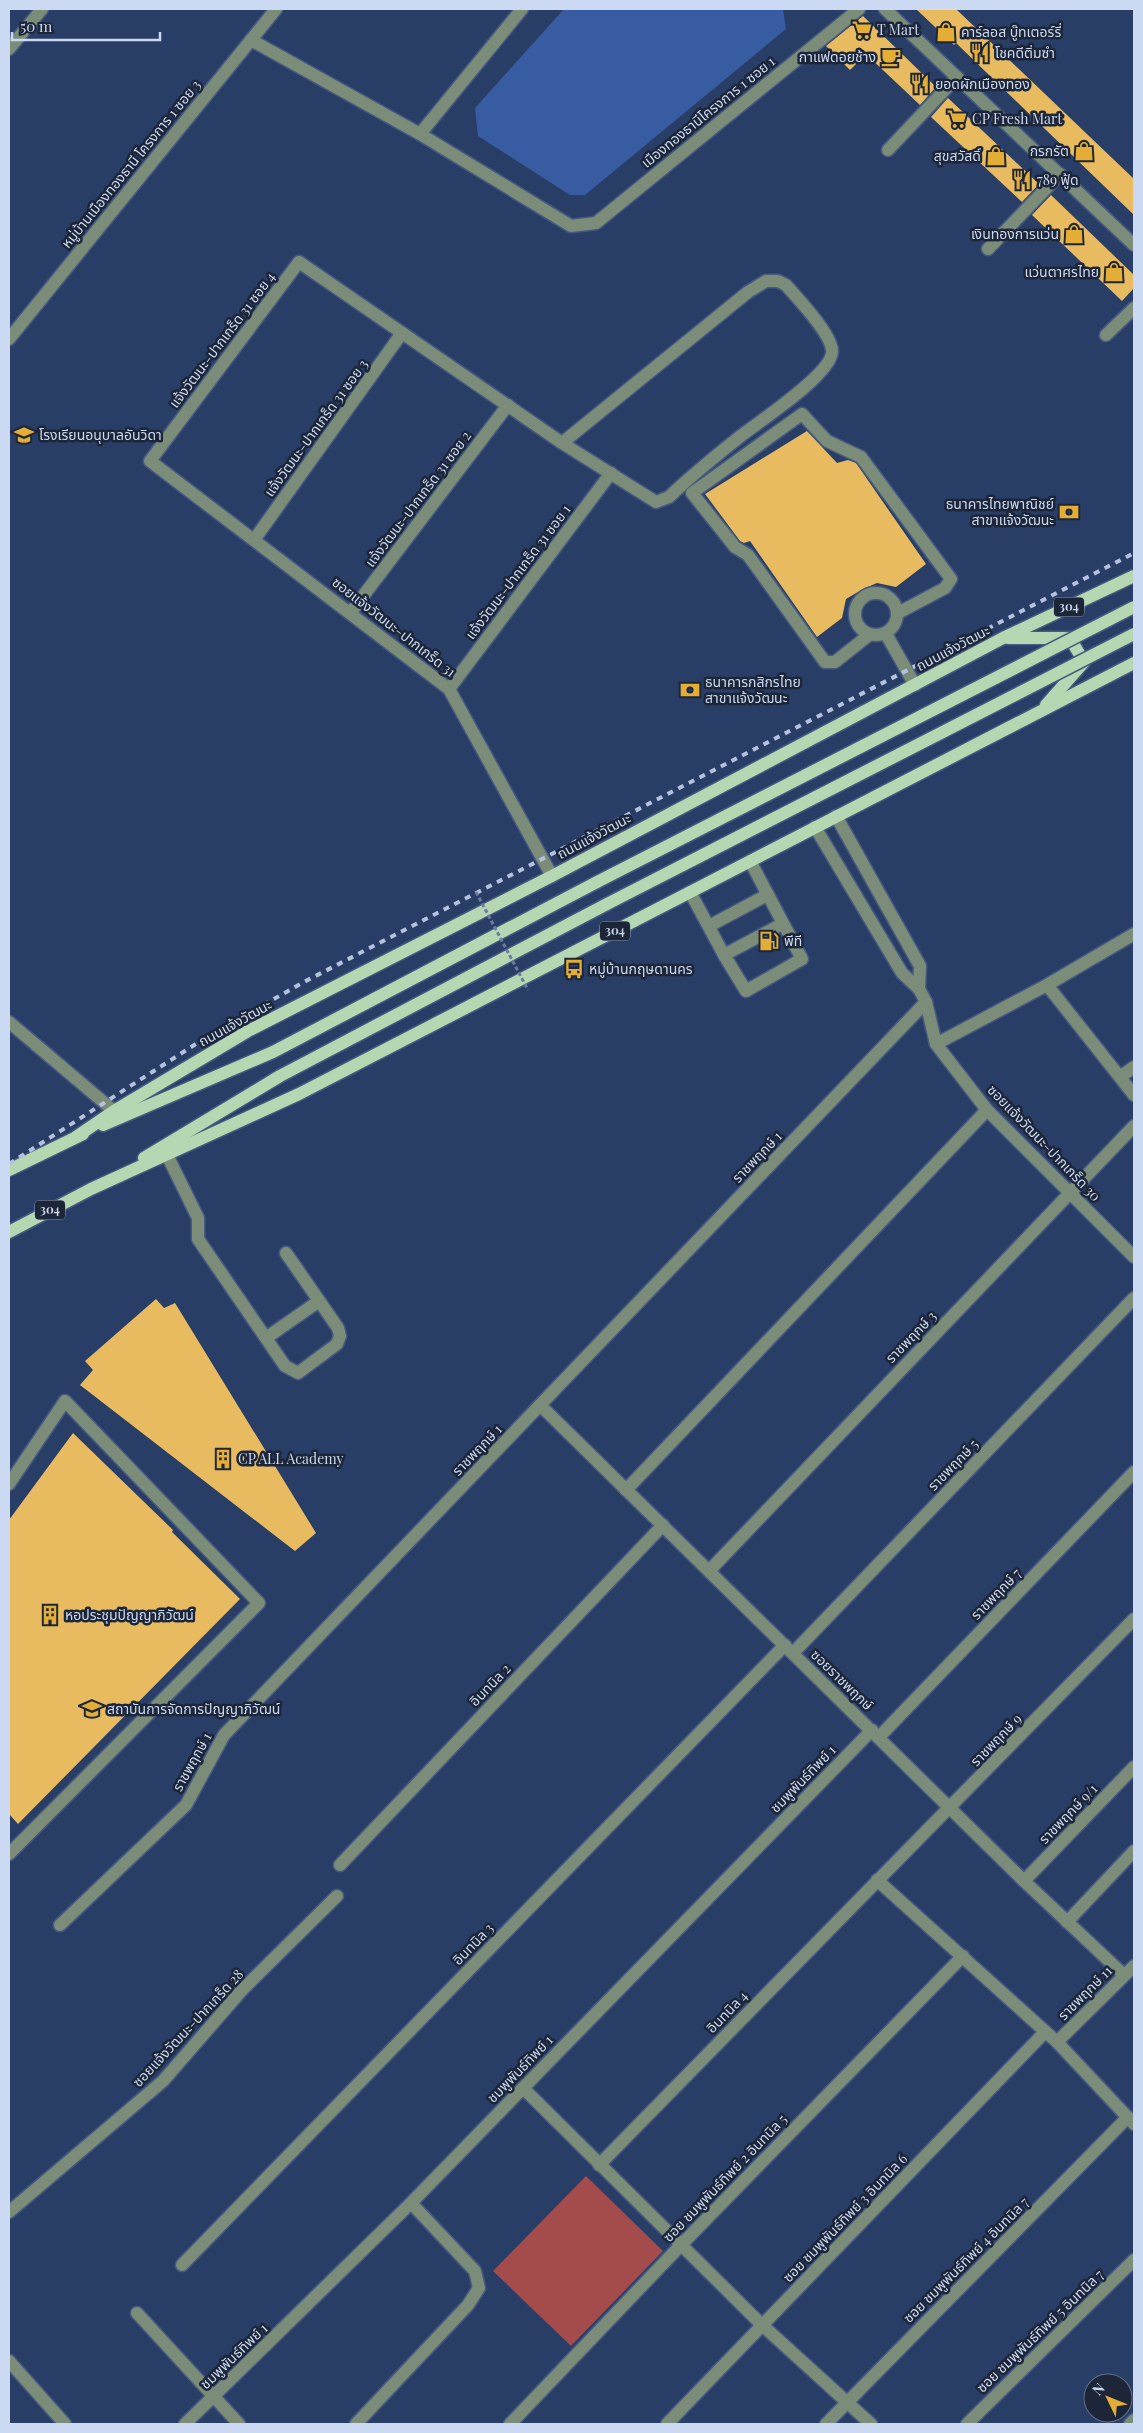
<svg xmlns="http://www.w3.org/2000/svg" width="1143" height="2433" font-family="'Playfair Display','Noto Sans Thai',serif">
  <rect width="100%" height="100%" fill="#293e67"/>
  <path fill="#a34c4b" d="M586 2176 663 2251 571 2346 493 2271Z"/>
  <path fill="#385ca1" d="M564 9H783L786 29 585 195H570L478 136 475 108Z"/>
  <g fill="#e8bb61">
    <path d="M916 9H956L1134 179V215L956 43 954 45Z"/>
    <path d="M863 16 936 87 920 105 866 54 850 70 826 46Z"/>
    <path d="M948 98 1039 184 1022 202 931 117Z"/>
    <path d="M1051 195 1134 275V288L1122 301 1032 215Z"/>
    <path d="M807 431 837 463 848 460 856 463 926 564 896 587 877 583 863 589 846 599 842 618 817 637 750 541 744 543 740 541 705 494Z"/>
    <path d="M156 1299 164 1308 175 1303 316 1533 295 1551 80 1385 93 1370 85 1361Z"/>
    <path d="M73 1433 173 1530 172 1532 240 1599 18 1824 9 1814V1520Z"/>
  </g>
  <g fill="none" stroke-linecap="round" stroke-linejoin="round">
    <defs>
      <g id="minor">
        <path d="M885 9 1134 245"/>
        <path d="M251 40 420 134 571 226 596 223 859 9"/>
        <path d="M9 49 42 9"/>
        <path d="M420 134 522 9"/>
        <path d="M888 150 957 77"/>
        <path d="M988 249 1060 174"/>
        <path d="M1106 335 1134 308"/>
        <path d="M9 339 276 9"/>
        <path d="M254 540 402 333"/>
        <circle cx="876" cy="614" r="21"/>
        <path d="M351 612 508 405"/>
        <path d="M886 634 915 685"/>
        <path d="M869 635 835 662H825L748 555 735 547 692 493 802 414 827 441 861 457 951 579 945 588 898 613"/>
        <path d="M449 689 611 473"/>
        <path d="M836 816 920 966 919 989"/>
        <path d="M815 827 902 973 919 989 926 1002 936 1044 987 1110 1134 1257"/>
        <path d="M552 876 449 689 150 461 299 262 562 443 656 502 669 497C692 475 718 454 742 435 760 421 835 372 832 350 830 332 798 299 786 285L778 281H766L748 292 562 443"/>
        <path d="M690 892 724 955 746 991 802 959 750 861"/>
        <path d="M709 926 767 895"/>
        <path d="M724 955 782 924"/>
        <path d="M1047 985 1134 1095"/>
        <path d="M9 1022 114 1111"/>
        <path d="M936 1044 1047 985 1134 934"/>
        <path d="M1120 1077 1134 1067"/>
        <path d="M167 1155 198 1218V1239L285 1366 298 1373 337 1344 340 1336 338 1328 286 1253"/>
        <path d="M266 1338 319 1301"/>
        <path d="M540 1405 1024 1881 1124 1975"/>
        <path d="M9 1484 65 1401 259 1603 9 1854"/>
        <path d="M626 1490 987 1110"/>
        <path d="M709 1571 1134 1126"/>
        <path d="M793 1653 1134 1298"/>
        <path d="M879 1737 1134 1472"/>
        <path d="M340 1865 663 1525"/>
        <path d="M877 1880 1057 2042 1134 2124"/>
        <path d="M1024 1881 1134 1767"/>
        <path d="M1067 1922 1134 1851"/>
        <path d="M60 1925 186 1805 224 1735 926 1002"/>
        <path d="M1057 2042 1134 1966"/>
        <path d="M523 2088 762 2325 871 2424"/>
        <path d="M599 2165 1134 1619"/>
        <path d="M9 2212 163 2081 242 1990 337 1896"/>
        <path d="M182 2265 785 1645"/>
        <path d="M137 2313 239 2424"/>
        <path d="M9 2361 65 2424"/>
        <path d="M185 2424 411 2203 872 1730"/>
        <path d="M356 2424 468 2305 479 2288 475 2271 411 2203"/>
        <path d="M510 2424 681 2245 963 1956"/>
        <path d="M667 2424 1045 2032"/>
        <path d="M826 2424 1128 2117"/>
        <path d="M967 2424 1134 2260"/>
        <path d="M1130 2424 1134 2420"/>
      </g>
      <g id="major">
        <path d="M1008 638H1070L1084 662 1046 705"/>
        <path d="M103 1125 273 1052 597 882"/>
        <path d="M76 1137 114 1111 248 1031 552 876 1003 638 1134 576"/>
        <path d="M144 1158 280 1076 607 904"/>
        <path d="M9 1170 83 1134"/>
        <path d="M9 1232 91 1189 299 1094 1134 663"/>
      </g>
    </defs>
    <use href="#minor" stroke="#465a80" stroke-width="15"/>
    <use href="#major" stroke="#465a80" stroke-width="15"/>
    <use href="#minor" stroke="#7b8c79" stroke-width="12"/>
    <use href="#major" stroke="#b5d8b2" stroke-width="12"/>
    <path stroke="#b4c2de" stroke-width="4" stroke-dasharray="6 6" stroke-linecap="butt" d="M9 1164 202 1040 302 983 1134 553"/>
    <defs>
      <g id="major-bridge">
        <path d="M597 882 1134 607"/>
        <path d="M607 904 1134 634"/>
      </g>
    </defs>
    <use href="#major-bridge" stroke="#465a80" stroke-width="15" stroke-linecap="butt"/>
    <path stroke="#6b7d9f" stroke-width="3" stroke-dasharray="4 2.5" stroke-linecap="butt" d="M476 892 528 990"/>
    <use href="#major-bridge" stroke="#b5d8b2" stroke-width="12"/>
  </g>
  <defs>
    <symbol id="supermarket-bare" viewBox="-9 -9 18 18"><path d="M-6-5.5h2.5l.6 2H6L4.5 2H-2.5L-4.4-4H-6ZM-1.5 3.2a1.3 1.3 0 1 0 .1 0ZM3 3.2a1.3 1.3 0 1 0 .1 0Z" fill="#e4ad35" stroke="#1c2638" stroke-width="2.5" paint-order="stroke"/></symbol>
    <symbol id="shop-bare" viewBox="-9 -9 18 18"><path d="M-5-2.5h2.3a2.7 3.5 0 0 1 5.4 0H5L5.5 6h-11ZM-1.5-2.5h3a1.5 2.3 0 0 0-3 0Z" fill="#e4ad35" stroke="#1c2638" stroke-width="2.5" paint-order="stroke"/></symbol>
    <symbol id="restaurant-bare" viewBox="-9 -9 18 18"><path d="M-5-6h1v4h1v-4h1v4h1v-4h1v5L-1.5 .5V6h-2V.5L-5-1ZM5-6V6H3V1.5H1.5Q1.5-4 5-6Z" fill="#e4ad35" stroke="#1c2638" stroke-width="2.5" paint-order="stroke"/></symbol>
    <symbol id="cafe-bare" viewBox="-9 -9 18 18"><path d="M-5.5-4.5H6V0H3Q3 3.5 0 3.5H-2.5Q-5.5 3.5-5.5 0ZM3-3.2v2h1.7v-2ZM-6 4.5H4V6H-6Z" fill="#e4ad35" stroke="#1c2638" stroke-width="2.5" paint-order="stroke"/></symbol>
    <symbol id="school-bare" viewBox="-9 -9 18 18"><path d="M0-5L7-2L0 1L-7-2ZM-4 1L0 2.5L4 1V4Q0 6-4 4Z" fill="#e4ad35" stroke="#1c2638" stroke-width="2.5" paint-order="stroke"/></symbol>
    <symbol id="bank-bare" viewBox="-9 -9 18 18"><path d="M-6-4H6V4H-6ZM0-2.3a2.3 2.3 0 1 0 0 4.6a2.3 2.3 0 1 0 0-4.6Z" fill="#e4ad35" stroke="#1c2638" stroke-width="2.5" paint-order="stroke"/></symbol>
    <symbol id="fuel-bare" viewBox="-9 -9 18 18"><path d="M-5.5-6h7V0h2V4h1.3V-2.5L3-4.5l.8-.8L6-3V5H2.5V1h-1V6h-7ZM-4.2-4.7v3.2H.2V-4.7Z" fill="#e4ad35" stroke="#1c2638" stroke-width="2.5" paint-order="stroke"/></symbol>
    <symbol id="bus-bare" viewBox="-9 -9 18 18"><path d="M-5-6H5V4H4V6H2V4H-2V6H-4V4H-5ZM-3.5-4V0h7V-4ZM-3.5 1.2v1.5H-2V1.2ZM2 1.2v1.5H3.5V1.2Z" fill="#e4ad35" stroke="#1c2638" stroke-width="2.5" paint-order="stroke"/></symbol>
    <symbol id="building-bare" viewBox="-9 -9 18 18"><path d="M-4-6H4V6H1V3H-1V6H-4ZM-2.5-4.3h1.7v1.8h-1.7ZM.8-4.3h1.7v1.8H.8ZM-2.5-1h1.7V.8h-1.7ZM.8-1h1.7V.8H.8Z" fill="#e4ad35" stroke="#1c2638" stroke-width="2.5" paint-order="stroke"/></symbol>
    <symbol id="university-bare" viewBox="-9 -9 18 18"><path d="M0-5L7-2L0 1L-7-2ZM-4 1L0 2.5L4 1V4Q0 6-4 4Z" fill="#e4ad35" stroke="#1c2638" stroke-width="2.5" paint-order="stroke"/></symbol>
  </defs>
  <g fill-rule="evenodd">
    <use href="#supermarket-bare" x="848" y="16" width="28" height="28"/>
    <use href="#shop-bare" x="932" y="18" width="28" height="28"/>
    <use href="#restaurant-bare" x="966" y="39" width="28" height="28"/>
    <use href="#cafe-bare" x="877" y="43" width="28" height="28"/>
    <use href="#restaurant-bare" x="906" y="70" width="28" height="28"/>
    <use href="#supermarket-bare" x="943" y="105" width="28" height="28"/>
    <use href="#shop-bare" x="1070" y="137" width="28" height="28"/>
    <use href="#shop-bare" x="982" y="142" width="28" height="28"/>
    <use href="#restaurant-bare" x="1008" y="166" width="28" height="28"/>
    <use href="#shop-bare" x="1060" y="220" width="28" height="28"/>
    <use href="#shop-bare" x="1100" y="258" width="28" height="28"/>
    <use href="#school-bare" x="10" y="421" width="28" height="28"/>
    <use href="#bank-bare" x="1055" y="498" width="28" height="28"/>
    <use href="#bank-bare" x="676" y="676" width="28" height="28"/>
    <use href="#fuel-bare" x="755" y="927" width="28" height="28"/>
    <use href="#bus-bare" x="560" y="955" width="28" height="28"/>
    <use href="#building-bare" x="209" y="1445" width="28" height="28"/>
    <use href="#building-bare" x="36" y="1601" width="28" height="28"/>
    <use href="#university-bare" x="78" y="1695" width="28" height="28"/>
  </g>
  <g text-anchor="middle" stroke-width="5" stroke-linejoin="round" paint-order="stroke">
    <g fill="#1c2638" stroke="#97a3ba" stroke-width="1">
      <rect x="1054" y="597.5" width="30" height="19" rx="4"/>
      <rect x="600" y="921.5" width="30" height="19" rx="4"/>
      <rect x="35" y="1200.5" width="30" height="19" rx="4"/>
    </g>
    <g font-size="12" font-weight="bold" fill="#ccd9f2">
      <text x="1069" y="611">304</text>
      <text x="615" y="935">304</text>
      <text x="50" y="1214">304</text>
    </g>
    <g font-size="14" fill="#ccd9f2" stroke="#1c2638" text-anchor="start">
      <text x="877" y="35">T Mart</text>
      <text x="961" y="37">คาร์ลอส บู๊ทเตอร์รี่</text>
      <text x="995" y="58">โชคดีติ่มซำ</text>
      <text x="876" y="62" text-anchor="end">กาแฟดอยช้าง</text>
      <text x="935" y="89">ยอดผักเมืองทอง</text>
      <text x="972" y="124">CP Fresh Mart</text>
      <text x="1069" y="156" text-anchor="end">กรกรัต</text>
      <text x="981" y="161" text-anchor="end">สุขสวัสดิ์</text>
      <text x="1037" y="185">789 ฟู้ด</text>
      <text x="1059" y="239" text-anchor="end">เงินทองการแว่น</text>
      <text x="1099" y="277" text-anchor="end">แว่นตาศรไทย</text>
      <text x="39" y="440">โรงเรียนอนุบาลอันวิดา</text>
      <text x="1054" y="509" text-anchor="end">ธนาคารไทยพาณิชย์<tspan x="1054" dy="16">สาขาแจ้งวัฒนะ</tspan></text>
      <text x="705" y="687">ธนาคารกสิกรไทย<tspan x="705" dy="16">สาขาแจ้งวัฒนะ</tspan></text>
      <text x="784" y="946">พีที</text>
      <text x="589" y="974">หมู่บ้านกฤษดานคร</text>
      <text x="238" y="1464">CP ALL Academy</text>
      <text x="65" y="1620">หอประชุมปัญญาภิวัฒน์</text>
      <text x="107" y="1714">สถาบันการจัดการปัญญาภิวัฒน์</text>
    </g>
    <g font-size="14" fill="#ccd9f2" stroke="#1c2638">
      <text transform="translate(708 112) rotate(-39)" y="5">เมืองทองธานีโครงการ 1 ซอย 1</text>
      <text transform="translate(131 164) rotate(-51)" y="5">หมู่บ้านเมืองทองธานี โครงการ 1 ซอย 3</text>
      <text transform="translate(222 340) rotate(-53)" y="5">แจ้งวัฒนะ-ปากเกร็ด 31 ซอย 4</text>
      <text transform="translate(316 428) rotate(-54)" y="5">แจ้งวัฒนะ-ปากเกร็ด 31 ซอย 3</text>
      <text transform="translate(418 499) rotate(-53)" y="5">แจ้งวัฒนะ-ปากเกร็ด 31 ซอย 2</text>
      <text transform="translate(518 572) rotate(-53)" y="5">แจ้งวัฒนะ-ปากเกร็ด 31 ซอย 1</text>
      <text transform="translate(394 627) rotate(38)" y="5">ซอยแจ้งวัฒนะ-ปากเกร็ด 31</text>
      <text transform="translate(953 648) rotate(-28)" y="5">ถนนแจ้งวัฒนะ</text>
      <text transform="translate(594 836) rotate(-28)" y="5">ถนนแจ้งวัฒนะ</text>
      <text transform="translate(235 1023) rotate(-29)" y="5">ถนนแจ้งวัฒนะ</text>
      <text transform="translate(1044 1143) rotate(46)" y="5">ซอยแจ้งวัฒนะ-ปากเกร็ด 30</text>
      <text transform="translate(757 1157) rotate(-46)" y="5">ราชพฤกษ์ 1</text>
      <text transform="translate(911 1337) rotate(-46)" y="5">ราชพฤกษ์ 3</text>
      <text transform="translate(477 1450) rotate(-46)" y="5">ราชพฤกษ์ 1</text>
      <text transform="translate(953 1465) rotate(-46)" y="5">ราชพฤกษ์ 5</text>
      <text transform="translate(996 1594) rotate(-46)" y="5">ราชพฤกษ์ 7</text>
      <text transform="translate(842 1680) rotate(44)" y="5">ซอยราชพฤกษ์</text>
      <text transform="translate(490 1685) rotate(-46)" y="5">อินทนิล 2</text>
      <text transform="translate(996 1740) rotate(-46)" y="5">ราชพฤกษ์ 9</text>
      <text transform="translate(192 1762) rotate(-61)" y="5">ราชพฤกษ์ 1</text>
      <text transform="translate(803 1779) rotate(-46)" y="5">ชมพูพันธ์ทิพย์ 1</text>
      <text transform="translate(1068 1814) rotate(-46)" y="5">ราชพฤกษ์ 9/1</text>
      <text transform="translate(473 1944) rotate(-46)" y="5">อินทนิล 3</text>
      <text transform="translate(1085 1993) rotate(-45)" y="5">ราชพฤกษ์ 11</text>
      <text transform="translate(727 2012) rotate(-46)" y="5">อินทนิล 4</text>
      <text transform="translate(188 2028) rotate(-47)" y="5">ซอยแจ้งวัฒนะ-ปากเกร็ด 28</text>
      <text transform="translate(520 2069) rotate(-46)" y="5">ชมพูพันธ์ทิพย์ 1</text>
      <text transform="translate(725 2178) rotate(-46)" y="5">ซอย ชมพูพันธ์ทิพย์ 2 อินทนิล 5</text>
      <text transform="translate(845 2218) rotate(-46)" y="5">ซอย ชมพูพันธ์ทิพย์ 3 อินทนิล 6</text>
      <text transform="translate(966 2260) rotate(-45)" y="5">ซอย ชมพูพันธ์ทิพย์ 4 อินทนิล 7</text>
      <text transform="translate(1040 2331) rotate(-44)" y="5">ซอย ชมพูพันธ์ทิพย์ 5 อินทนิล 7</text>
      <text transform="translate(234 2356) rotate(-44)" y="5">ชมพูพันธ์ทิพย์ 1</text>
    </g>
  </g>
  <rect width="1143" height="2433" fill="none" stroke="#ccd9f2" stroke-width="20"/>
  <g transform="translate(1108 2398) rotate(313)"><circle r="24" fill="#1c2638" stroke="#626e82"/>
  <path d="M0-4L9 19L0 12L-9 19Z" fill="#e4ad35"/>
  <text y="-8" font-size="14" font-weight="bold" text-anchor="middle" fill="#ccd9f2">N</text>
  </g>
  <path d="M12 32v8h148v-8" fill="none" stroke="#ccd9f2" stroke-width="2.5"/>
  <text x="20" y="32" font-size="15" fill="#ccd9f2" stroke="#1c2638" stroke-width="4" paint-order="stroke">50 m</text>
</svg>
